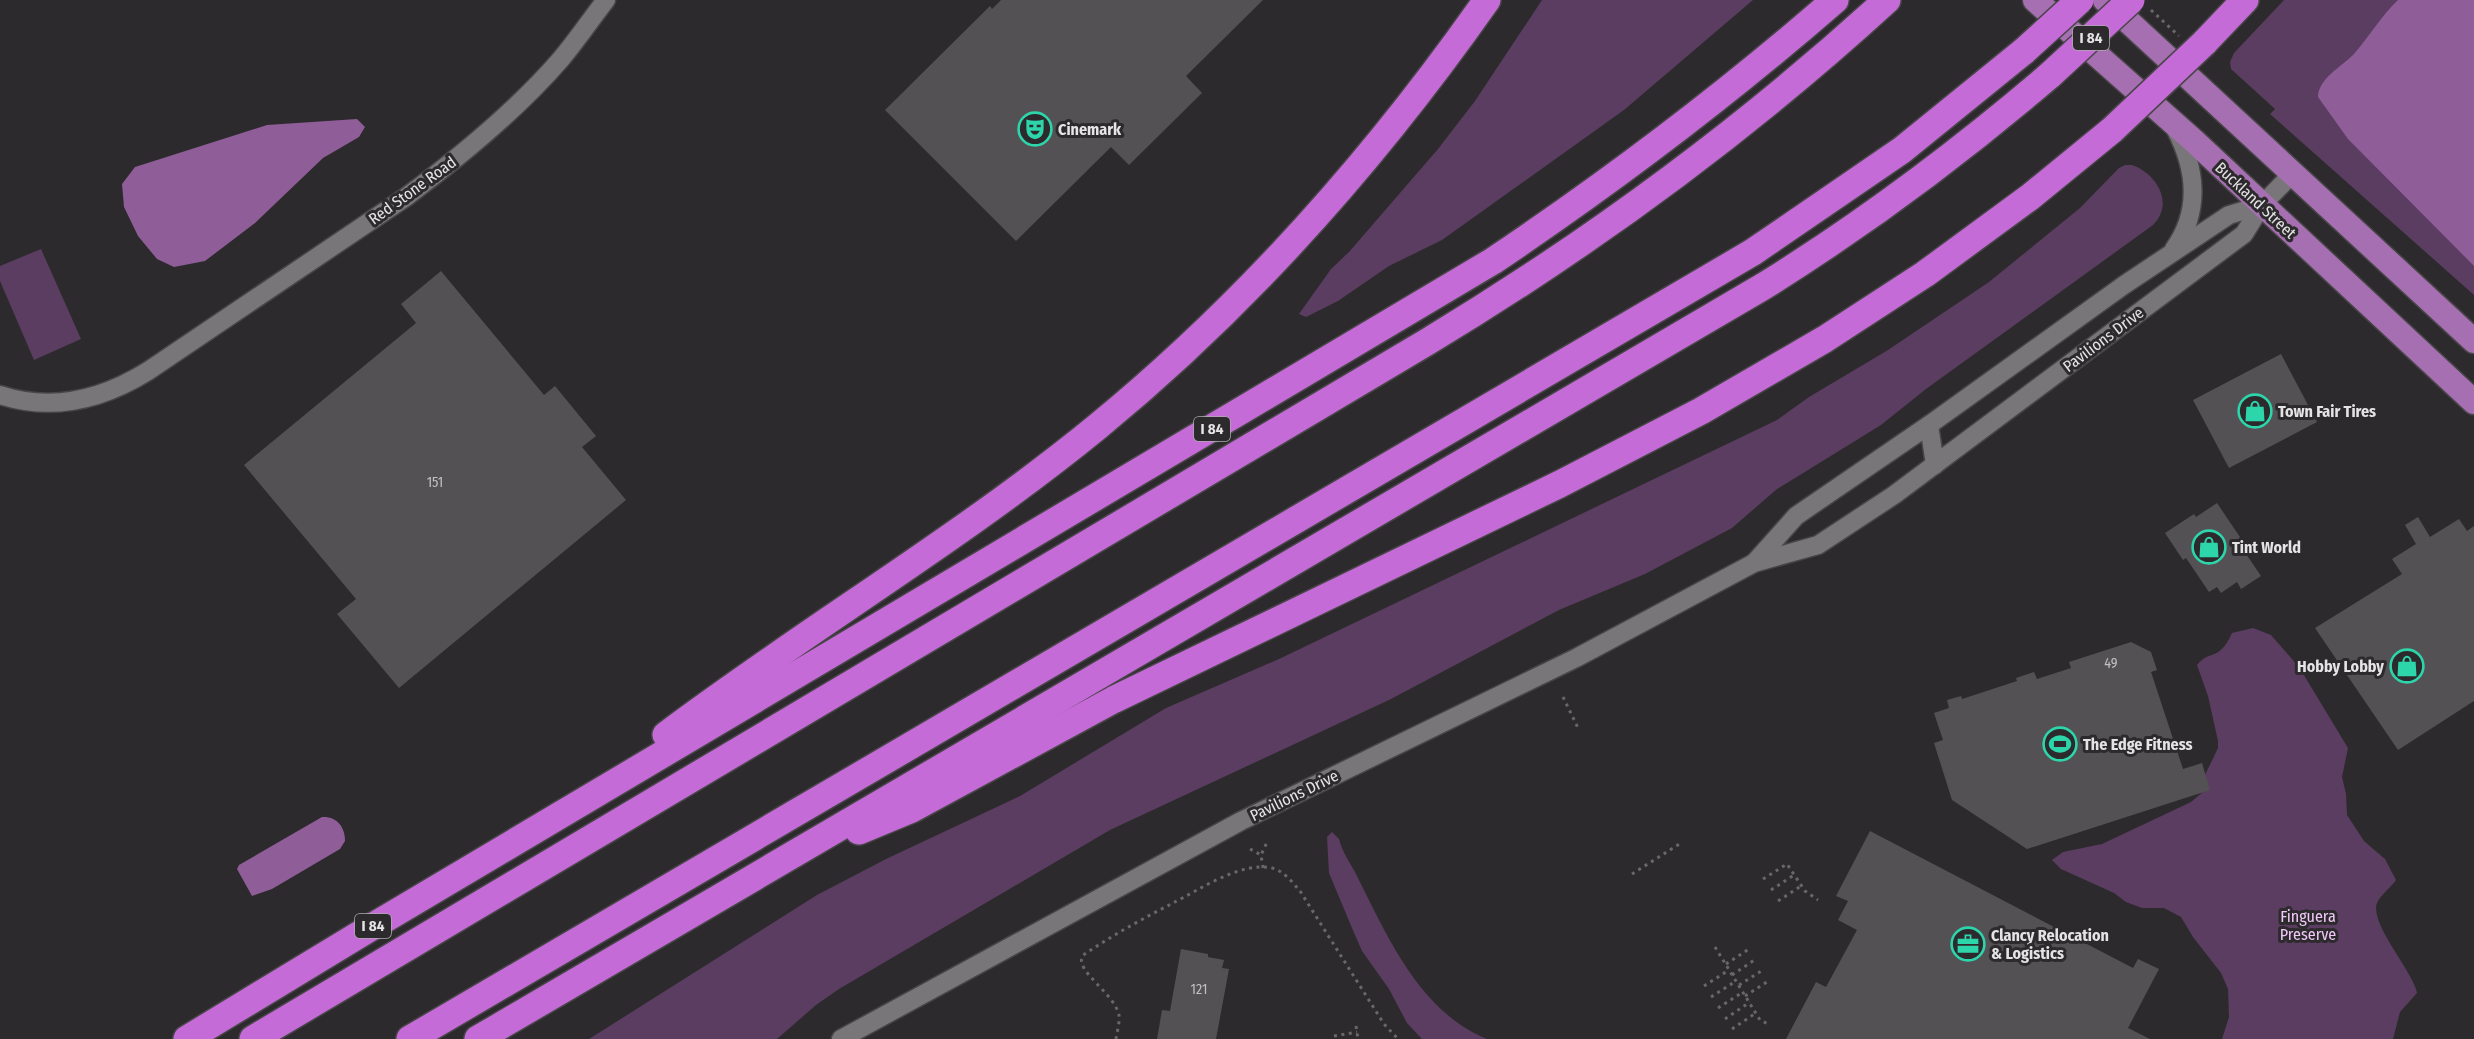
<svg xmlns="http://www.w3.org/2000/svg" width="2474" height="1039" font-family="'Fira Sans Condensed',sans-serif">
  <rect width="100%" height="100%" fill="#2d2a2d"/>
  <g fill="#5a3d60">
    <path d="M1542 0H1753L1624 110 1442 240 1389 266 1338 301 1306 317 1299 314 1331 269 1349 252 1438 149 1475 101Z"/>
    <path d="M2284 0H2474V295L2270 114 2275 109 2231 69 2230 62 2234 53Z"/>
    <path d="M2132 165C2156 173 2175 203 2153 225L1926 389 1881 425 1777 489 1732 528 1645 574 1559 610 1391 699 1110 830 839 989 816 1005 777 1039H589L817 895 886 859 1020 796 1166 708 1279 659 1777 420 1809 397 1888 350 1989 282 2080 208 2119 168 2125 165Z"/>
    <path d="M41 249 81 339 34 360 0 281V266Z"/>
    <path d="M2253 628 2271 635 2299 667 2348 748 2342 777 2346 794 2347 815 2364 841 2385 859 2396 880C2391 887 2382 894 2378 901 2366 920 2414 972 2417 993L2400 1012 2393 1039H2222L2229 1017 2228 989 2221 973 2193 937 2181 917 2164 908H2142L2126 902 2114 893 2061 869 2052 860 2063 852 2102 844 2191 802 2204 791 2205 775 2218 748V741L2208 696 2197 665C2210 649 2219 662 2232 633Z"/>
    <path d="M1332 832 1339 839C1342 851 1349 861 1355 872 1386 933 1418 1011 1487 1039H1422L1407 1023 1389 989 1362 951 1352 928 1329 873 1327 837Z"/>
  </g>
  <g fill="#8f5d98">
    <path d="M2398 0H2474V266L2348 139 2318 97C2318 79 2342 66 2353 55 2369 37 2381 16 2398 0Z"/>
    <path d="M357 119 365 127 359 137 323 158 255 223 205 261 174 267 157 259 138 236 124 207 122 184 135 167 267 125Z"/>
    <path d="M322 817C336 816 345 826 345 841L340 849 272 889 252 896 237 869 239 865Z"/>
  </g>
  <g fill="#545154">
    <path d="M1001 0H1263L1186 76 1202 93 1129 165 1111 147 1016 241 885 110 990 6 992 9Z"/>
    <path d="M441 271 544 395 555 386 596 436 582 447 626 500 399 688 337 614 356 599 244 465 416 323 401 304Z"/>
    <path d="M2281 354 2317 422 2229 468 2193 400Z"/>
    <path d="M2217 503 2246 546 2242 548 2261 576 2241 589 2237 582 2221 593 2217 587 2209 592 2186 558 2183 560 2165 533 2194 514 2196 517Z"/>
    <path d="M2418 517 2430 537 2459 519 2467 531 2474 526V701L2398 750 2315 628 2402 574 2392 559 2416 544 2405 525Z"/>
    <path d="M2131 642 2151 652 2157 670 2151 672 2183 769 2202 763 2210 790 2027 849 1952 800 1934 743 1943 740 1934 713 1949 708 1947 700 1961 696 1962 699 2017 681 2016 678 2034 672 2037 679 2071 668 2069 662Z"/>
    <path d="M1870 831 2133 968 2138 959 2159 969 2128 1028 2150 1039H1786L1816 982 1826 987 1857 930 1838 920 1848 901 1836 896Z"/>
    <path d="M1181 949 1208 954V957L1224 960 1222 968 1229 969 1216 1039H1157L1162 1010 1170 1011Z"/>
  </g>
  <g fill="none" stroke-linecap="round" stroke-linejoin="round">
    <defs>
      <g id="minor">
        <path d="M2174 249C2201 211 2196 168 2175 128"/>
        <path d="M0 395C52 412 103 399 148 371L406 197C461 156 516 111 561 59 577 40 591 19 606 0"/>
        <path d="M1929 425 1935 465"/>
        <path d="M1754 563 1796 516 1929 425 2124 285 2229 215 2262 205"/>
        <path d="M841 1039 1241 821 1576 658 1754 563 1818 545 1894 495 2244 234 2262 205 2293 173"/>
      </g>
      <g id="major">
        <path d="M2035 0 2194 141 2474 402"/>
        <path d="M2105 0 2474 341"/>
      </g>
      <g id="highway">
        <path d="M2204 43 2245 0"/>
        <path d="M666 735C807 629 960 539 1097 427 1247 304 1376 158 1487 0"/>
        <path d="M859 831 912 809 1113 700 1560 484 1701 411 1825 339 1925 274 2030 197 2112 130"/>
        <path d="M187 1039 370 928 1493 261C1612 181 1726 95 1835 0"/>
        <path d="M253 1039 1427 342C1591 243 1745 130 1887 0"/>
        <path d="M410 1039 1753 252 1902 150 2024 51"/>
        <path d="M478 1039 1764 286C1865 223 1960 152 2050 75"/>
      </g>
    </defs>
    <use href="#minor" stroke="#474547" stroke-width="21"/>
    <use href="#major" stroke="#474547" stroke-width="27"/>
    <use href="#highway" stroke="#474547" stroke-width="30"/>
    <g stroke="#696769" stroke-width="3" stroke-dasharray="3 4.5" stroke-linecap="butt">
      <path d="M2151 10 2179 36"/>
      <path d="M1563 697 1578 728"/>
      <path d="M1250 849 1261 855"/>
      <path d="M1263 868 1261 855 1268 840"/>
      <path d="M1632 874 1681 843"/>
      <path d="M1763 879 1787 864 1805 891 1818 900"/>
      <path d="M1771 890 1794 875"/>
      <path d="M1778 901 1801 886"/>
      <path d="M1715 947 1760 1020 1770 1025"/>
      <path d="M1726 964 1749 949"/>
      <path d="M1732 975 1756 959"/>
      <path d="M1739 985 1763 970"/>
      <path d="M1704 986 1729 970"/>
      <path d="M1745 996 1770 980"/>
      <path d="M1711 997 1736 981"/>
      <path d="M1718 1008 1743 992"/>
      <path d="M1725 1019 1750 1002"/>
      <path d="M1356 1026 1358 1039"/>
      <path d="M1732 1029 1756 1013"/>
      <path d="M1334 1036 1357 1032"/>
      <path d="M1116 1039C1117 1032 1120 1022 1119 1015 1114 993 1076 972 1082 956 1111 936 1142 919 1173 903 1199 890 1241 861 1272 868 1284 871 1292 882 1300 891L1384 1024 1398 1039"/>
    </g>
    <use href="#minor" stroke="#787679" stroke-width="18"/>
    <use href="#major" stroke="#a66fb1" stroke-width="24"/>
    <use href="#highway" stroke="#c56bd7" stroke-width="27"/>
    <defs>
      <g id="highway-bridge">
        <path d="M2024 51 2080 0"/>
        <path d="M2050 75 2131 0"/>
        <path d="M2112 130 2204 43"/>
      </g>
    </defs>
    <use href="#highway-bridge" stroke="#474547" stroke-width="30" stroke-linecap="butt"/>
    <use href="#highway-bridge" stroke="#c56bd7" stroke-width="27"/>
  </g>
  <defs>
    <symbol id="theatre-ring" viewBox="-11 -11 22 22"><circle r="9.5" fill="#2d2a2d" stroke="#2dd5ab" stroke-width="1.5"/><path d="M-5-5.5Q0-4 5-5.5V0Q5 5 0 6Q-5 5-5 0ZM-3.3-2.5H-1v1.5H-3.3ZM1-2.5H3.3v1.5H1ZM-2.8 1Q0 5.5 2.8 1Z" fill="#2dd5ab"/></symbol>
    <symbol id="shop-ring" viewBox="-11 -11 22 22"><circle r="9.5" fill="#2d2a2d" stroke="#2dd5ab" stroke-width="1.5"/><path d="M-5-2.5h2.3a2.7 3.5 0 0 1 5.4 0H5L5.5 6h-11ZM-1.5-2.5h3a1.5 2.3 0 0 0-3 0Z" fill="#2dd5ab"/></symbol>
    <symbol id="stadium-ring" viewBox="-11 -11 22 22"><circle r="9.5" fill="#2d2a2d" stroke="#2dd5ab" stroke-width="1.5"/><path d="M0-5a6.5 5 0 1 0 0 10a6.5 5 0 1 0 0-10ZM-3.5-1.8h7v3.6h-7Z" fill="#2dd5ab"/></symbol>
    <symbol id="office-ring" viewBox="-11 -11 22 22"><circle r="9.5" fill="#2d2a2d" stroke="#2dd5ab" stroke-width="1.5"/><path d="M-6-3h4V-5.5h4V-3h4V5H-6ZM-1-4.5V-3h2v-1.5ZM-6 0V1H6V0Z" fill="#2dd5ab"/></symbol>
  </defs>
  <g fill-rule="evenodd">
    <use href="#theatre-ring" x="1016" y="110" width="38" height="38"/>
    <use href="#shop-ring" x="2236" y="392" width="38" height="38"/>
    <use href="#shop-ring" x="2190" y="528" width="38" height="38"/>
    <use href="#shop-ring" x="2388" y="647" width="38" height="38"/>
    <use href="#stadium-ring" x="2041" y="725" width="38" height="38"/>
    <use href="#office-ring" x="1949" y="925" width="38" height="38"/>
  </g>
  <g text-anchor="middle" stroke-width="6" stroke-linejoin="round" paint-order="stroke">
    <g font-size="14" fill="#c1bfc1">
      <text x="435" y="487">151</text>
      <text x="2111" y="668">49</text>
      <text x="1199" y="994">121</text>
    </g>
    <g fill="#2d2a2d" stroke="#aeacae" stroke-width="1.5">
      <rect x="2073" y="26" width="36" height="24" rx="4.5"/>
      <rect x="1194" y="417" width="36" height="24" rx="4.5"/>
      <rect x="355" y="914" width="36" height="24" rx="4.5"/>
    </g>
    <g font-size="15" font-weight="bold" fill="#e5e4e5">
      <text x="2091" y="43">I 84</text>
      <text x="1212" y="434">I 84</text>
      <text x="373" y="931">I 84</text>
    </g>
    <g font-size="16" font-weight="bold" fill="#e5e4e5" stroke="#2d2a2d" text-anchor="start">
      <text x="1058" y="135">Cinemark</text>
      <text x="2278" y="417">Town Fair Tires</text>
      <text x="2232" y="553">Tint World</text>
      <text x="2384" y="672" text-anchor="end">Hobby Lobby</text>
      <text x="2083" y="750">The Edge Fitness</text>
      <text x="1991" y="941">Clancy Relocation<tspan x="1991" dy="18">&amp; Logistics</tspan></text>
    </g>
    <g font-size="16" fill="#e5e4e5" stroke="#2d2a2d">
      <text transform="translate(412 190) rotate(-36)" y="6">Red Stone Road</text>
      <text transform="translate(2256 200) rotate(43)" y="6">Buckland Street</text>
      <text transform="translate(2103 339) rotate(-37)" y="6">Pavilions Drive</text>
      <text transform="translate(1294 795) rotate(-26)" y="6">Pavilions Drive</text>
    </g>
    <g font-size="16" fill="#f2c8fa" stroke="#2d2a2d">
      <text x="2308" y="922">Finguera<tspan x="2308" dy="18">Preserve</tspan></text>
    </g>
  </g>
</svg>
